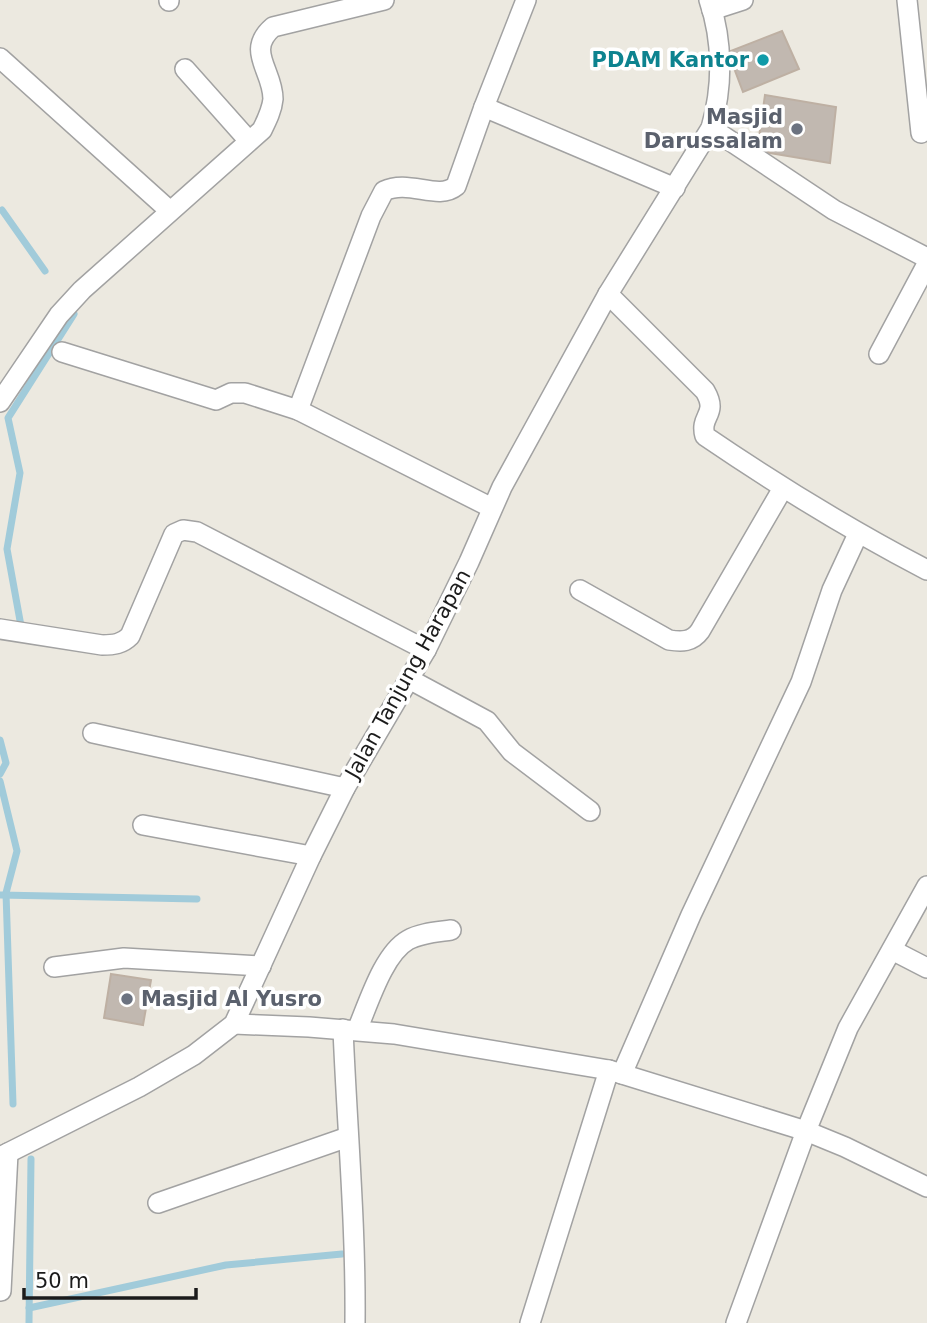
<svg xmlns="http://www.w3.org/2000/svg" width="927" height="1323" font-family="'DejaVu Sans',sans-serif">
  <rect width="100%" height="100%" fill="#ece9e0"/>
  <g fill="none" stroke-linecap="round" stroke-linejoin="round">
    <g stroke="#a1cbda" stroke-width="7">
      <path d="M2 210 45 271"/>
      <path d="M18 627 21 626 7 549 20 473 8 418 74 314"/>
      <path d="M0 740 6 763 0 774"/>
      <path d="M0 781 17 851 6 893 13 1104"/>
      <path d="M0 895 197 899"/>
      <path d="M29 1308 226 1265 342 1254"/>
      <path d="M29 1323 31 1159"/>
    </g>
  </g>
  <g fill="#c1b8b0" stroke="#beb0a3" stroke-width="2">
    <path d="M782 31 799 69 743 92 728 52Z"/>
    <path d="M765 95 836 107 830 163 757 151Z"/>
    <path d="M111 974 151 980 143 1025 104 1018Z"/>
  </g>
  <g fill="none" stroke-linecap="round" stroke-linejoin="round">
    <defs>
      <g id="street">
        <path d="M169 0V1"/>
        <path d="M907 0 921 133"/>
        <path d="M712 10 743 0"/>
        <path d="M0 58 170 211"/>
        <path d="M185 69 249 141"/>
        <path d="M484 107 675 188"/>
        <path d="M711 128 834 210 927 258"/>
        <path d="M608 294 705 391C719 415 699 415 705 436 777 485 850 530 927 570"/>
        <path d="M62 352 216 400 231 393H245L298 410 492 508"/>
        <path d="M879 354 927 264"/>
        <path d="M0 402 59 315 82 290 262 130C267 120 272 110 273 99 273 70 245 51 273 27L384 0"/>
        <path d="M298 410 371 216 384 191C409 179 438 201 456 186L484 107 526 0"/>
        <path d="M580 590 669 640C682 642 692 642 700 631L783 488"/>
        <path d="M0 629 102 645C114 645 122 644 130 636L174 534 183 530 197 532 426 650"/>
        <path d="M409 679 487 721 512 752 590 811"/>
        <path d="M93 733 345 788"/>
        <path d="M143 825 311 856"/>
        <path d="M892 950 927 968"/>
        <path d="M54 967 124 958 261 966"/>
        <path d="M234 1024 309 1027 394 1034 609 1070 806 1131 845 1147 927 1187"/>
        <path d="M343 1029C347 1127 356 1225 355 1323"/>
        <path d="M357 1030C368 1005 383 954 408 940 420 933 437 932 451 930"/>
        <path d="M622 1074 691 915 801 682 832 590 858 534"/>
        <path d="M0 1157 139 1087 194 1055 234 1024 311 856 345 788 426 650 469 562 502 487 608 294 711 128C723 87 723 41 709 0"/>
        <path d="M158 1203 348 1137"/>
        <path d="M1 1291 8 1153"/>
        <path d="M530 1323 609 1070"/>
        <path d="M736 1323 806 1131 848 1028 927 886"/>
      </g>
    </defs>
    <use href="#street" stroke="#a2a2a2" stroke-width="22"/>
    <use href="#street" stroke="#fff" stroke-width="19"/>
  </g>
  <circle fill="#0f9aa8" stroke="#fff" stroke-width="2.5" cx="763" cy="60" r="7"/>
  <g fill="#6b7280" stroke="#fff" stroke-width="2.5">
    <circle cx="797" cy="129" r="7"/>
    <circle cx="127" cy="999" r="7"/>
  </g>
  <g text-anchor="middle" stroke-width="7" stroke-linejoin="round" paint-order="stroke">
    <g font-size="21" font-weight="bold" fill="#0d838f" stroke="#fff" text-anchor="end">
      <text x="749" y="67">PDAM Kantor</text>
    </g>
    <g font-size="21" font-weight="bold" fill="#5b616d" stroke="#fff" text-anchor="end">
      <text x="783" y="124">Masjid<tspan x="783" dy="24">Darussalam</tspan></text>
      <text x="141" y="1006" text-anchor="start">Masjid Al Yusro</text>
    </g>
    <g font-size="21" fill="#1b1b1b" stroke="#fff">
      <text transform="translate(408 674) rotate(-61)" y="7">Jalan Tanjung Harapan</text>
    </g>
  </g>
  <path d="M24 1288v10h172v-10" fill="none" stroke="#1b1b1b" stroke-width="3.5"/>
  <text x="35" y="1288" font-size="21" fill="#1b1b1b" stroke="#ffffff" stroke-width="5" paint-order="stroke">50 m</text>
</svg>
